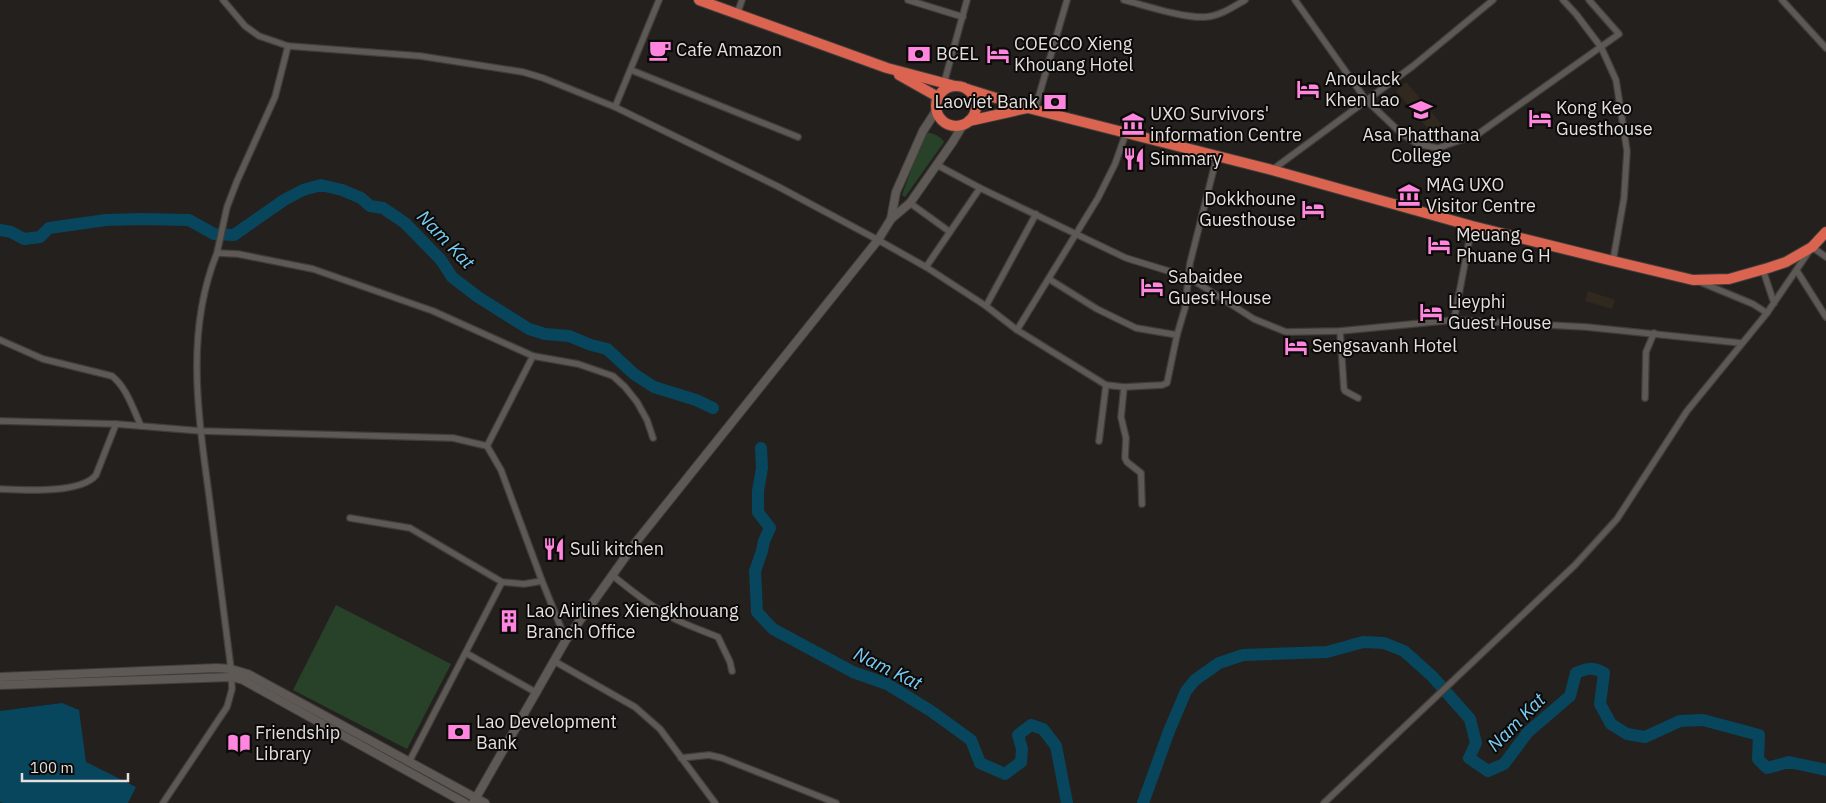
<svg xmlns="http://www.w3.org/2000/svg" width="1826" height="803" font-family="'IBM Plex Sans',sans-serif">
  <rect width="100%" height="100%" fill="#24201d"/>
  <g fill="#312820">
    <path d="M1406 82 1446 129 1436 138 1396 91Z"/>
    <path d="M1588 291 1615 300 1612 309 1585 301Z"/>
  </g>
  <g fill="#284129">
    <path d="M926 133C932 132 941 137 944 142L905 197 902 195 923 137Z"/>
    <path d="M336 605 451 664 407 749 293 690Z"/>
  </g>
  <path fill="#07465d" d="M62 703 79 710 86 762 136 787 128 803H3L0 802V711Z"/>
  <g fill="none" stroke-linecap="round" stroke-linejoin="round">
    <g stroke="#07465d" stroke-width="12">
      <path d="M0 230 11 232 24 239 40 237 49 228 106 220 141 219 189 220 214 234 234 235 284 200 303 190 321 185 342 190 361 198 370 206 383 208 405 223 441 260 452 277 478 297 529 329 545 334 569 336 591 345 607 349 634 374 654 387 696 400 713 408"/>
      <path d="M761 448 762 468 758 491V512L770 528 764 541 762 551 755 571 757 612 773 629 853 672 887 684 931 711 971 740 980 763 1005 774 1021 762 1022 749 1018 735 1031 725 1043 729 1056 746 1067 803"/>
      <path d="M1143 803 1169 731 1186 691 1195 680 1219 663 1243 655 1327 652 1363 642 1384 643 1404 651 1432 676 1470 719 1476 743 1469 758 1488 771 1504 764 1528 732 1570 696 1576 673C1587 668 1593 667 1604 673L1600 704 1611 724 1627 734 1645 737 1680 721 1703 720 1759 735 1758 759 1767 768 1789 762 1826 770"/>
    </g>
    <defs>
      <g id="street">
        <path d="M223 0 245 26 259 36 288 46 420 56 523 72 543 78 615 107 777 186 878 240 926 267 986 306 1017 330 1106 385 1124 387 1162 385 1167 383 1177 335 1185 308 1190 263 1217 156"/>
        <path d="M908 0 963 17"/>
        <path d="M1124 0C1147 6 1183 18 1205 17 1220 16 1233 7 1245 0"/>
        <path d="M1295 0 1366 100 1402 134 1418 144 1438 148 1478 134 1619 34 1589 0"/>
        <path d="M1563 0 1576 14 1601 47 1616 80 1627 151 1624 198 1613 261"/>
        <path d="M1782 0 1826 48"/>
        <path d="M737 14 742 0"/>
        <path d="M631 70 798 137"/>
        <path d="M944 83 967 0"/>
        <path d="M615 107 659 0"/>
        <path d="M1035 109 1067 0"/>
        <path d="M937 165 980 188 1126 258 1188 277 1254 319 1286 332 1340 331 1454 320 1586 327 1741 343"/>
        <path d="M1272 170 1413 66 1493 0"/>
        <path d="M910 203 950 232"/>
        <path d="M217 253 227 207 237 181 275 97 288 46"/>
        <path d="M926 267 980 188"/>
        <path d="M1763 270 1774 303"/>
        <path d="M1797 271 1826 317"/>
        <path d="M1049 279 1097 309 1136 328 1177 335"/>
        <path d="M1700 282 1753 304 1767 313"/>
        <path d="M986 306 1036 214"/>
        <path d="M1454 320 1472 226"/>
        <path d="M1017 330 1098 198 1115 164 1126 133"/>
        <path d="M1340 331 1344 389 1345 391 1358 398"/>
        <path d="M0 340 43 359 112 376C127 388 133 409 141 426"/>
        <path d="M1124 387 1121 417 1126 438 1125 458 1127 462 1141 473 1142 504"/>
        <path d="M1645 398 1646 352 1654 333"/>
        <path d="M0 421 116 424 201 431 453 438 487 446 501 470 542 581 566 640"/>
        <path d="M1099 441 1106 385"/>
        <path d="M487 446 533 356"/>
        <path d="M0 489C23 490 81 494 96 475L116 424"/>
        <path d="M350 518 410 528 502 582 524 584 542 581"/>
        <path d="M612 575C628 588 644 601 662 612 679 623 699 629 718 637L730 662 732 671"/>
        <path d="M466 653 537 693"/>
        <path d="M554 661 635 707 660 729 715 803"/>
        <path d="M681 758 709 755 722 758 836 803"/>
        <path d="M409 762 502 582"/>
        <path d="M163 803 227 707 232 689 231 669C224 613 217 558 210 503 199 419 184 334 217 253L238 254 313 269 433 311 533 356 578 364 613 376 625 387 637 402 647 420 653 438"/>
        <path d="M1324 803 1575 565 1617 519 1687 411 1767 313 1812 247 1826 257"/>
      </g>
      <g id="secondary">
        <path d="M891 219 896 192 923 131 936 111"/>
        <path d="M0 677 217 668 231 669 248 674 485 803"/>
        <path d="M0 685 232 677 243 680 465 803"/>
        <path d="M473 803 566 640 636 542 878 240 891 219 910 203 952 143 963 125"/>
      </g>
      <g id="highway">
        <path d="M699 0 887 68 955 86"/>
        <path d="M899 75 938 97"/>
        <circle cx="956" cy="106" r="20"/>
        <path d="M967 89 1028 108 1272 170 1472 226 1613 261 1693 280 1729 279 1768 268 1786 262 1812 247 1826 232"/>
        <path d="M969 121 1027 108"/>
      </g>
    </defs>
    <use href="#street" stroke="#403d3b" stroke-width="8"/>
    <use href="#secondary" stroke="#403d3b" stroke-width="10"/>
    <use href="#highway" stroke="#403d3b" stroke-width="12"/>
    <use href="#street" stroke="#5e5955" stroke-width="5.5"/>
    <use href="#secondary" stroke="#5e5955" stroke-width="8"/>
    <use href="#highway" stroke="#da6450" stroke-width="10"/>
  </g>
  <defs>
    <symbol id="cafe-bare" viewBox="-9 -9 18 18"><path d="M-5.5-4.5H6V0H3Q3 3.5 0 3.5H-2.5Q-5.5 3.5-5.5 0ZM3-3.2v2h1.7v-2ZM-6 4.5H4V6H-6Z" fill="#ff85df" stroke="#0c0a09" stroke-width="2.5" paint-order="stroke"/></symbol>
    <symbol id="bank-bare" viewBox="-9 -9 18 18"><path d="M-6-4H6V4H-6ZM0-2.3a2.3 2.3 0 1 0 0 4.6a2.3 2.3 0 1 0 0-4.6Z" fill="#ff85df" stroke="#0c0a09" stroke-width="2.5" paint-order="stroke"/></symbol>
    <symbol id="hotel-bare" viewBox="-9 -9 18 18"><path d="M-6-4.5h1.5V1H6V5H4.5V3h-9V5H-6ZM-4 0a1.8 1.8 0 1 1 3.6 0ZM.5 0V-2.5h3Q6-2.5 6 0Z" fill="#ff85df" stroke="#0c0a09" stroke-width="2.5" paint-order="stroke"/></symbol>
    <symbol id="school-bare" viewBox="-9 -9 18 18"><path d="M0-5L7-2L0 1L-7-2ZM-4 1L0 2.5L4 1V4Q0 6-4 4Z" fill="#ff85df" stroke="#0c0a09" stroke-width="2.5" paint-order="stroke"/></symbol>
    <symbol id="museum-bare" viewBox="-9 -9 18 18"><path d="M0-6L6-3V-2H-6V-3ZM-5-1h2V3h-2ZM-1-1h2V3h-2ZM3-1h2V3H3ZM-6 4H6V6H-6Z" fill="#ff85df" stroke="#0c0a09" stroke-width="2.5" paint-order="stroke"/></symbol>
    <symbol id="restaurant-bare" viewBox="-9 -9 18 18"><path d="M-5-6h1v4h1v-4h1v4h1v-4h1v5L-1.5 .5V6h-2V.5L-5-1ZM5-6V6H3V1.5H1.5Q1.5-4 5-6Z" fill="#ff85df" stroke="#0c0a09" stroke-width="2.5" paint-order="stroke"/></symbol>
    <symbol id="building-bare" viewBox="-9 -9 18 18"><path d="M-4-6H4V6H1V3H-1V6H-4ZM-2.5-4.3h1.7v1.8h-1.7ZM.8-4.3h1.7v1.8H.8ZM-2.5-1h1.7V.8h-1.7ZM.8-1h1.7V.8H.8Z" fill="#ff85df" stroke="#0c0a09" stroke-width="2.5" paint-order="stroke"/></symbol>
    <symbol id="library-bare" viewBox="-9 -9 18 18"><path d="M-6-4Q-3-5.5-.7-3.5V5Q-3 3-6 4ZM6-4Q3-5.5 .7-3.5V5Q3 3 6 4Z" fill="#ff85df" stroke="#0c0a09" stroke-width="2.5" paint-order="stroke"/></symbol>
  </defs>
  <g fill-rule="evenodd">
    <use href="#cafe-bare" x="644" y="34" width="32" height="32"/>
    <use href="#bank-bare" x="903" y="38" width="32" height="32"/>
    <use href="#hotel-bare" x="982" y="38" width="32" height="32"/>
    <use href="#hotel-bare" x="1292" y="73" width="32" height="32"/>
    <use href="#bank-bare" x="1039" y="86" width="32" height="32"/>
    <use href="#school-bare" x="1405" y="94" width="32" height="32"/>
    <use href="#hotel-bare" x="1524" y="102" width="32" height="32"/>
    <use href="#museum-bare" x="1117" y="108" width="32" height="32"/>
    <use href="#restaurant-bare" x="1118" y="143" width="32" height="32"/>
    <use href="#museum-bare" x="1393" y="179" width="32" height="32"/>
    <use href="#hotel-bare" x="1297" y="193" width="32" height="32"/>
    <use href="#hotel-bare" x="1423" y="229" width="32" height="32"/>
    <use href="#hotel-bare" x="1136" y="271" width="32" height="32"/>
    <use href="#hotel-bare" x="1415" y="296" width="32" height="32"/>
    <use href="#hotel-bare" x="1280" y="330" width="32" height="32"/>
    <use href="#restaurant-bare" x="538" y="533" width="32" height="32"/>
    <use href="#building-bare" x="493" y="605" width="32" height="32"/>
    <use href="#bank-bare" x="443" y="716" width="32" height="32"/>
    <use href="#library-bare" x="223" y="727" width="32" height="32"/>
  </g>
  <g text-anchor="middle" stroke-width="4" stroke-linejoin="round" paint-order="stroke">
    <g font-size="18" fill="#e3e0de" stroke="#0c0a09" text-anchor="start">
      <text x="1014" y="50">COECCO Xieng<tspan x="1014" dy="21">Khouang Hotel</tspan></text>
      <text x="676" y="56">Cafe Amazon</text>
      <text x="936" y="60">BCEL</text>
      <text x="1325" y="85">Anoulack<tspan x="1325" dy="21">Khen Lao</tspan></text>
      <text x="1038" y="108" text-anchor="end">Laoviet Bank</text>
      <text x="1556" y="114">Kong Keo<tspan x="1556" dy="21">Guesthouse</tspan></text>
      <text x="1150" y="120">UXO Survivors'<tspan x="1150" dy="21">information Centre</tspan></text>
      <text x="1421" y="141" text-anchor="middle">Asa Phatthana<tspan x="1421" dy="21">College</tspan></text>
      <text x="1150" y="165">Simmary</text>
      <text x="1426" y="191">MAG UXO<tspan x="1426" dy="21">Visitor Centre</tspan></text>
      <text x="1296" y="205" text-anchor="end">Dokkhoune<tspan x="1296" dy="21">Guesthouse</tspan></text>
      <text x="1456" y="241">Meuang<tspan x="1456" dy="21">Phuane G H</tspan></text>
      <text x="1168" y="283">Sabaidee<tspan x="1168" dy="21">Guest House</tspan></text>
      <text x="1448" y="308">Lieyphi<tspan x="1448" dy="21">Guest House</tspan></text>
      <text x="1312" y="352">Sengsavanh Hotel</text>
      <text x="570" y="555">Suli kitchen</text>
      <text x="526" y="617">Lao Airlines Xiengkhouang<tspan x="526" dy="21">Branch Office</tspan></text>
      <text x="476" y="728">Lao Development<tspan x="476" dy="21">Bank</tspan></text>
      <text x="255" y="739">Friendship<tspan x="255" dy="21">Library</tspan></text>
    </g>
    <g font-size="19" font-style="italic" fill="#78cdf5" stroke="#0c0a09">
      <text transform="translate(446 239) rotate(46)" y="7">Nam Kat</text>
      <text transform="translate(888 668) rotate(26)" y="7">Nam Kat</text>
      <text transform="translate(1516 722) rotate(-45)" y="7">Nam Kat</text>
    </g>
  </g>
  <path d="M22 773v8h106v-8" fill="none" stroke="#e3e0de" stroke-width="2.5"/>
  <text x="30" y="773" font-size="15" fill="#e3e0de" stroke="#0c0a09" stroke-width="4" paint-order="stroke">100 m</text>
</svg>
